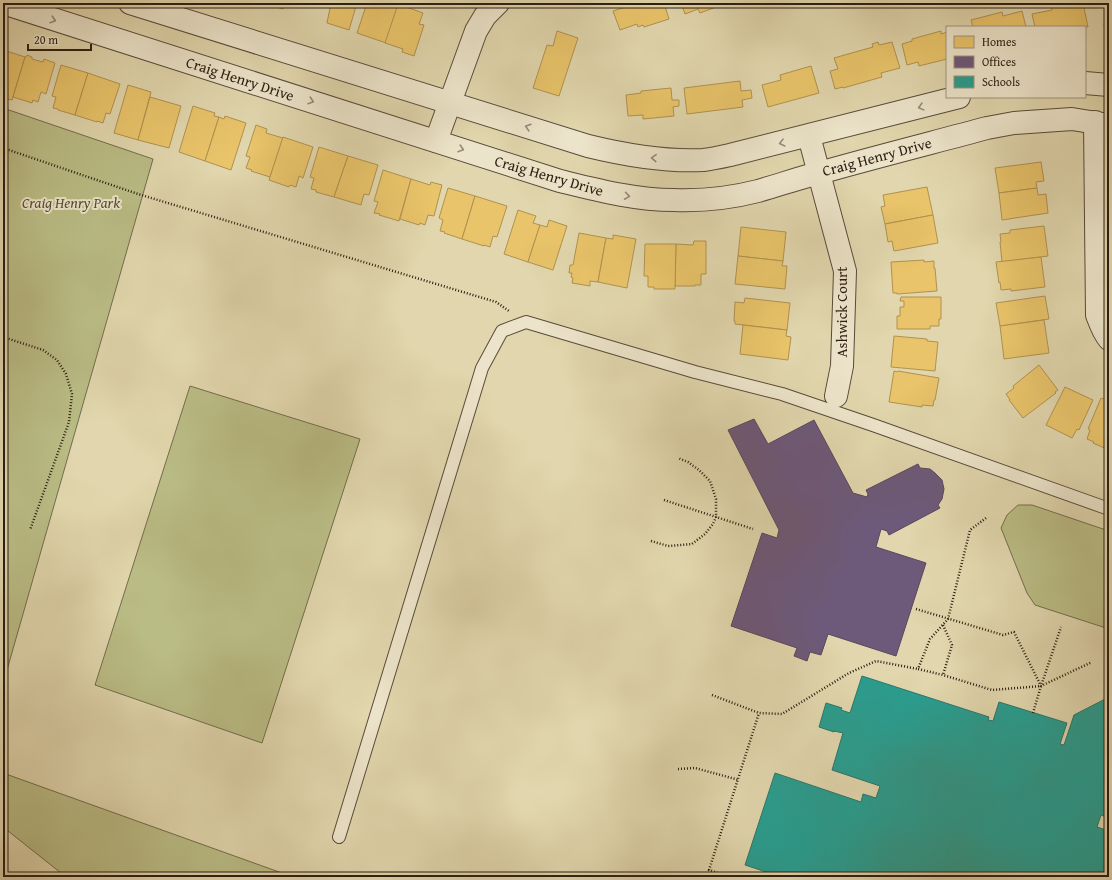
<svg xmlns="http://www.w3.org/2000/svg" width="1112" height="880" font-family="'Gentium Book Plus',serif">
  <rect width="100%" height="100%" fill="#e1d6ad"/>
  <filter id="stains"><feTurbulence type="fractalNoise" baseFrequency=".005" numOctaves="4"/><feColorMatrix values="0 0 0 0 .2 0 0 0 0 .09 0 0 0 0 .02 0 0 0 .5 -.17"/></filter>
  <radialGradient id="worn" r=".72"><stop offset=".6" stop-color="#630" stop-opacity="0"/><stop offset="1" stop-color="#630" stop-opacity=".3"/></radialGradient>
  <g fill="#babc85" stroke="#736c4c">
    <path d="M3 108 153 159 3 684Z"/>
    <path d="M190 386 360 439 262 743 95 685Z"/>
    <path d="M1018 505H1032L1109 531V629L1035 605 1027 593 1001 528 1007 515Z"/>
    <path d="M3 773 293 877H66L3 827Z"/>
  </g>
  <g fill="#e9c46a" stroke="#b09250">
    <path d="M263 3H285L283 9Z"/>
    <path d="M331 3H357L349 30 327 23Z"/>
    <path d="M367 3H399L386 43 357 33Z"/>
    <path d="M635 3H664L669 19 644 27 643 25 638 27 637 24 620 30 613 11 635 4Z"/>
    <path d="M681 3H727L700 13 698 9 685 14Z"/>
    <path d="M1064 3H1083L1088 27H1035L1032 14 1052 10 1051 6Z"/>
    <path d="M1107 3H1109V27L1104 26Z"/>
    <path d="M398 4 423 13 419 24 424 25 414 56 402 52 403 49 385 43Z"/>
    <path d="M1022 11 1026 27H973L971 20 1002 12 1003 16Z"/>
    <path d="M557 31 578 38 559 96 533 88 547 45 553 46Z"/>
    <path d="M941 31V34L947 32V59L919 66 918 62 907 65 902 44 912 41V39Z"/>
    <path d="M878 42 879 45 892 42 900 68 881 73 882 77 843 88V87L835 89 830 71 838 69 834 58 873 47 872 44Z"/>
    <path d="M3 50 25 57 12 100 3 98Z"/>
    <path d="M27 55 32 57V59L43 62 44 59 55 63 46 94 41 92 38 102 33 100 32 103 13 97 25 57H26Z"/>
    <path d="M61 65 88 73 75 115 58 110V109L53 108 56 97 52 96Z"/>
    <path d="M811 66 819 93 768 107 762 85 781 80 780 75Z"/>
    <path d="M88 73 120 84 110 114 106 113 103 123 97 121V122L75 115Z"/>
    <path d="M740 81 741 91 751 90 752 98 742 100 743 107 687 114 684 88Z"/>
    <path d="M128 85 151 92 138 140 114 133Z"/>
    <path d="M671 88 672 100H679V106L673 107 674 116 643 119V115L628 116 626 95 641 93V91Z"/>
    <path d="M150 97 181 106 169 148 138 140Z"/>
    <path d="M193 106 215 113 214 116 219 117 205 161 179 152Z"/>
    <path d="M225 116 246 123 231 170 205 161 219 117 224 119Z"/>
    <path d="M256 125 267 129 266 133 283 138 270 177 251 171 252 170 246 168 250 157 246 156Z"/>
    <path d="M283 137 313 147 303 178 299 176 296 187 290 185 289 187 269 180Z"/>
    <path d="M319 147 348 156 334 197 316 192V190L311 189 314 178 310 177Z"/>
    <path d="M348 156 378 165 369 195 364 194 361 205 334 197Z"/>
    <path d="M1041 162 1044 181 1036 182 1037 188 999 193 995 168Z"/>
    <path d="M383 170 411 179 399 221 379 215 380 214 374 213 378 202 374 201Z"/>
    <path d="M411 179 430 185 431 182 442 185 434 216 428 215 425 225 420 223 419 225 400 219Z"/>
    <path d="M927 187 933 215 885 224 881 207 885 206 883 195Z"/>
    <path d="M448 188 475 196 462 239 444 233 445 232 440 231 443 220 439 218Z"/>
    <path d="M1037 188 1038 195 1046 194 1048 213 1002 220 999 193Z"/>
    <path d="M475 196 507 206 497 237 493 236 490 247 484 245V246L462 239Z"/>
    <path d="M518 210 536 216 533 223 540 225 528 262 504 254Z"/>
    <path d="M933 215 938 243 894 251 892 241 888 242 885 224Z"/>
    <path d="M549 220 567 226 553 270 528 262 540 225 547 227Z"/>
    <path d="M1044 226 1048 256 1002 262 1000 242H1001L1000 234 1010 233V230Z"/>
    <path d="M741 227 786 232 783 261 738 256Z"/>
    <path d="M579 233 606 238 598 282 590 281V286L572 283 573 278 571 277 572 273H569L570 265H573Z"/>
    <path d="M613 235 636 239 627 288 598 282 606 238 613 239Z"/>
    <path d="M694 241H706V274H701V285H695V286H675L676 244 693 245Z"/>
    <path d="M645 244H676L675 289H654V287H648V276H644Z"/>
    <path d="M738 256 783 261 782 266H787L785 289 735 284Z"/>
    <path d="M1041 257 1045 287 1011 291V289L1001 290 1000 282 999 283 996 262Z"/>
    <path d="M924 260V262L934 261V268H935L937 291 897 294V293H893L891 262Z"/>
    <path d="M1045 296 1049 319 1000 326 996 303Z"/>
    <path d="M901 297H941V319H939V326H930V329H897V316H900V307H904V301H900Z"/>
    <path d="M745 298 790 303 787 330 735 324V321H734L735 302 744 303Z"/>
    <path d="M1044 320 1049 353 1004 359 1000 326Z"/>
    <path d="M743 325 787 330 786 336 791 337 788 360 740 354Z"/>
    <path d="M894 336 927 339V341L938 342 935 371 891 367Z"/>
    <path d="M1039 365 1058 390 1055 392 1056 393 1023 418 1009 400H1010L1006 394 1014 388 1013 386Z"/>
    <path d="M894 371 897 372 898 371 939 378 935 400H934L933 406 922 405V407L889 402Z"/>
    <path d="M1065 387 1093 400 1079 430 1077 429 1072 438 1046 425Z"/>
    <path d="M1101 398 1109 401V450L1093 443 1094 442 1087 439 1090 430 1088 429Z"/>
  </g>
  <path fill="#6d597a" stroke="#5a475b" d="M754 419 768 444 814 420 853 493 867 497 868 494 866 490 918 464 920 468 930 469 935 473 942 480 944 489 942 499 938 505 940 508 889 535 887 531 881 529 876 547 926 563 896 656 828 634 821 655 810 652 807 661 794 656 797 648 731 626 762 533 777 538 779 530 728 430Z"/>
  <path fill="#2a9d8f" stroke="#2b776a" d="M862 676 989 717 988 720 993 721 999 702 1067 723 1060 744 1064 745 1074 715 1109 697V818L1101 815 1097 827 1109 831V877H852L838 872 836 877H781L745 865 775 773 861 802 863 794 876 798 880 786 832 770 843 733 834 731V732L819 727 826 703 842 708 841 710 850 713Z"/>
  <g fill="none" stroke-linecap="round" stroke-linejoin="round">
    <defs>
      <path id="service" d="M339 837 482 368 502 331 526 322 695 372 782 394 873 425 1109 509"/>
      <g id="minor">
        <path d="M1095 122 1097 315C1100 323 1103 332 1109 339"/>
        <path d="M809 136 845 271 842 366 836 396"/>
        <path d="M436 141 476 31 485 16 498 3"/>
      </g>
      <g id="tertiary">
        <path d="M3 3 560 181C597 190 635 200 674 200 702 201 731 198 758 191 779 185 799 178 819 173 875 157 931 143 987 128L1014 123 1072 119 1109 125"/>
        <path d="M130 3 588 146C625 155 664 162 703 160 712 159 721 157 730 155L959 97"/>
        <path d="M1085 83 1109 85"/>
      </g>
    </defs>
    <use href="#service" stroke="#594b39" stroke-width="14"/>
    <use href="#minor" stroke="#594b39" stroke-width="24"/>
    <use href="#tertiary" stroke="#594b39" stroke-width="24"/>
    <g stroke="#2c1d12" stroke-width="2.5" stroke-dasharray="1 2" stroke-linecap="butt">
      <path d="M3 148 138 194 496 302 509 311"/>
      <path d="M3 337 43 350 57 360 66 374 72 394 69 422 30 530"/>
      <path d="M664 500 753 529"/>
      <path d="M986 518 970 530 948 619 930 639 918 669 943 675 992 690 1041 686"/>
      <path d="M651 541 668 546 692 544 705 534 713 524 716 517V499L710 481 699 470 688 462 678 458"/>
      <path d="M916 609 1003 635 1014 632 1041 686 1092 662"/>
      <path d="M943 625 952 645 943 675"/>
      <path d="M712 695 759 713 782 714 849 673 876 661 918 669"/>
      <path d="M1033 713 1041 686 1061 627"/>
      <path d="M678 769 695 768 739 780"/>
      <path d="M729 877 709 870 759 713"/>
    </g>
    <use href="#service" stroke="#ece4ca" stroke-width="12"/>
    <use href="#minor" stroke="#ece4ca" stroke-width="22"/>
    <use href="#tertiary" stroke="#ece4ca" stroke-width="22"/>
    <defs>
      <path id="rail" d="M3 871 11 877"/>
    </defs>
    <use href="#rail" stroke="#2c1d12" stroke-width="4.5"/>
    <use href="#rail" stroke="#ece4ca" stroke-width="3" stroke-dasharray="9" stroke-linecap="butt"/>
  </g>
  <defs><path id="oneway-chevron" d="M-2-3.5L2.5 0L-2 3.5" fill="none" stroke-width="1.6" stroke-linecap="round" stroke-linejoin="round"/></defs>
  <g stroke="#968a77">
    <use href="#oneway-chevron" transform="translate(53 20) rotate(18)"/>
    <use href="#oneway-chevron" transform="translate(311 101) rotate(18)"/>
    <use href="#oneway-chevron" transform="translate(921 107) rotate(165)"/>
    <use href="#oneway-chevron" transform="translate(528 127) rotate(-163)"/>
    <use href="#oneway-chevron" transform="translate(782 143) rotate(166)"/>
    <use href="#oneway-chevron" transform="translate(461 149) rotate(18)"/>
    <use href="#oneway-chevron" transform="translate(654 158) rotate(-177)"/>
    <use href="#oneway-chevron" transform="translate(627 196) rotate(8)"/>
  </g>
  <g text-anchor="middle" stroke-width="4" stroke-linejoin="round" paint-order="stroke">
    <g font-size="15" fill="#2c1d12" stroke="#ece4ca">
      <text transform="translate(240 79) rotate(18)" y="5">Craig Henry Drive</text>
      <text transform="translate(877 157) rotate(-15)" y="5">Craig Henry Drive</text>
      <text transform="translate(549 176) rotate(16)" y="5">Craig Henry Drive</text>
      <text transform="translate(842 312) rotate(-90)" y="5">Ashwick Court</text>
    </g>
    <g font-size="15" font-style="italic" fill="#574d34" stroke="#ece4ca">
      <text x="71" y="208">Craig Henry Park</text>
    </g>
  </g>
  <rect width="1112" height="880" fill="none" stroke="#e1d6ad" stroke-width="16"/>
  <rect x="4" y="4" width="1104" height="872" fill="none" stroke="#2c1d12" stroke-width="2"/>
  <rect x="8" y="8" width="1096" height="864" fill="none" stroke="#2c1d12"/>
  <rect x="946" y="26" width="140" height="72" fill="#ece4ca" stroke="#9f9480"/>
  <rect x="954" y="36" width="20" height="12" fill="#e9c46a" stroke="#9f9480"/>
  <text x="982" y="46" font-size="12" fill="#2c1d12">Homes</text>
  <rect x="954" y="56" width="20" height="12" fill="#6d597a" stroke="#9f9480"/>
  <text x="982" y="66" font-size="12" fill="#2c1d12">Offices</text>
  <rect x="954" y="76" width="20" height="12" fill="#2a9d8f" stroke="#9f9480"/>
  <text x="982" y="86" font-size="12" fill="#2c1d12">Schools</text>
  <path d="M28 44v6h63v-6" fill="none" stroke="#2c1d12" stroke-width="2"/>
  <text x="34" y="44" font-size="12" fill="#2c1d12" stroke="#ece4ca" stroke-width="3" paint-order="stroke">20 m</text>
  <rect width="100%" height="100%" filter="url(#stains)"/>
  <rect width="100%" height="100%" fill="url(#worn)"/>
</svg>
